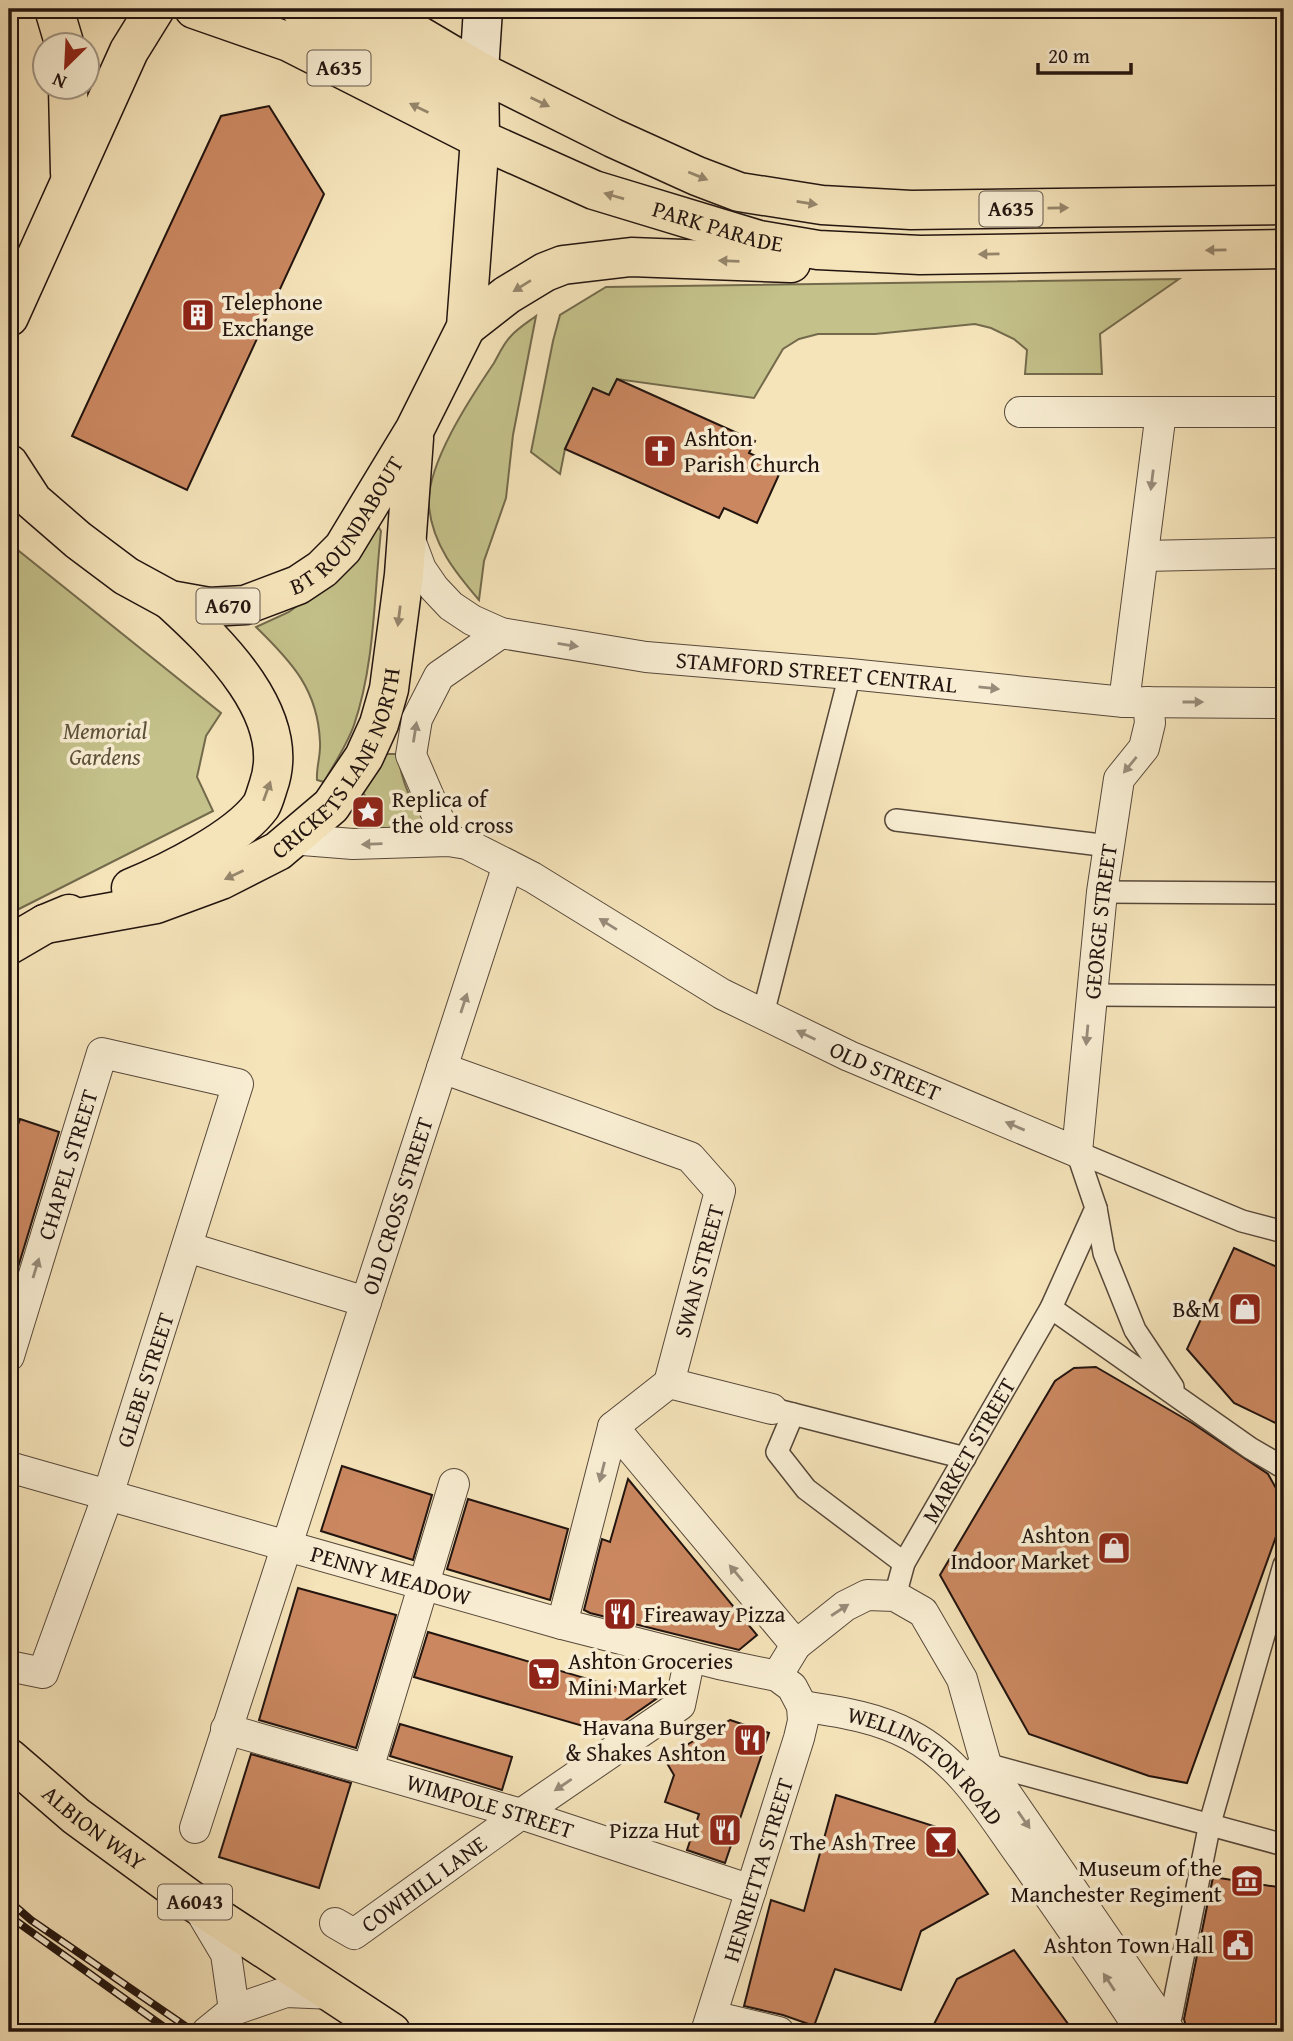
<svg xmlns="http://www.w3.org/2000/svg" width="1293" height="2041" font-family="'Gentium Book Plus',serif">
  <rect width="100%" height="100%" fill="#f5e3b9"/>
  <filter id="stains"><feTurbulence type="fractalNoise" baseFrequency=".00286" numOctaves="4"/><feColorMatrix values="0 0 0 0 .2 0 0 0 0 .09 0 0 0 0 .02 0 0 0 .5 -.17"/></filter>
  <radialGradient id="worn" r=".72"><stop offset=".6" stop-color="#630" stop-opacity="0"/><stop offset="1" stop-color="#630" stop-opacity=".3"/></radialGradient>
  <g fill="#c4c18a" stroke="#736a4c" stroke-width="2">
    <path d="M1179 279 1100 334 1102 374H1025L1027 350 1014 339 991 328 975 324 875 334H818L799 339 783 349 754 398 617 379 609 395 593 388 565 449 560 474 531 452 553 341 560 315 606 287Z"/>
    <path d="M536 316 513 435 506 498 484 561 479 600C455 572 433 545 429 507 425 466 471 397 494 363 499 354 504 343 511 336 518 328 528 322 536 316Z"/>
    <path d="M377 525 381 531C374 594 375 664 354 725 347 745 334 764 324 782L317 780C316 768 321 755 320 742 318 690 292 662 256 627L289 612 321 588Z"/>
    <path d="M9 543 221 713 206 736 197 777 213 811 9 914Z"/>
    <path d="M384 754H398C400 772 405 788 414 805 418 812 424 816 423 825L373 833 370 826 379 813 363 793Z"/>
  </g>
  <g fill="#ca8760" stroke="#22140f" stroke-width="2">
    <path d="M269 106 324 194 187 490 72 436 221 116Z"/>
    <path d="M617 379 755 441 749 453 782 468 757 523 724 508 719 518 565 449 593 388 609 395Z"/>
    <path d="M20 1119 59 1132 9 1297V1151Z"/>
    <path d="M1234 1248 1284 1270V1427L1234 1403 1187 1349Z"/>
    <path d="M1096 1367 1192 1423 1268 1474 1277 1490 1282 1520 1187 1783 1149 1776 1029 1734 940 1575 1055 1381 1074 1368Z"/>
    <path d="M342 1466 432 1495 413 1560 321 1531Z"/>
    <path d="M628 1479 757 1635 739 1650 590 1613 584 1610 602 1539 610 1542Z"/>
    <path d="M468 1499 568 1529 550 1600 447 1569Z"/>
    <path d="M298 1588 396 1615 356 1748 259 1720Z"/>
    <path d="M428 1632 656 1699 607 1733 414 1677Z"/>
    <path d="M730 1720 769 1733 725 1863 687 1850 699 1814 665 1802 674 1775 664 1758Z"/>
    <path d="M400 1724 512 1757 502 1790 390 1756Z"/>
    <path d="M251 1754 351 1783 319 1888 219 1857Z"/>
    <path d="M836 1795 943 1829 988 1894 921 1931 901 1990 835 1969 814 2026 783 2015 744 2006 771 1900 804 1911Z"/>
    <path d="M1213 1877 1284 1888V2032L1187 2031 1184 2019Z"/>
    <path d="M1014 1950 1074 2032H930L957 1979Z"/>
  </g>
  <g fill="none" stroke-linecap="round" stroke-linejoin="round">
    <defs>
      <g id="pedestrian">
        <path d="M896 820 1109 846"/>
        <path d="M1102 892 1284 893"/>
        <path d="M1091 995 1284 996"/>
        <path d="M763 1014 850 674"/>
        <path d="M1077 1152 1242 1221 1284 1232"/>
        <path d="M1096 1208 1104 1253 1135 1330 1173 1387"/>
        <path d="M1051 1308 1250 1448 1284 1468"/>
        <path d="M781 1411 965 1458"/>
        <path d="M793 1414 777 1452 806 1489 904 1563"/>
        <path id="s1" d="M895 1596 904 1563 1051 1308 1096 1208 1077 1152"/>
        <path d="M986 1764 1284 1845"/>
        <path d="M1164 2023 1171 2017 1210 1823 1284 1565"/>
      </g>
      <g id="minor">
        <path d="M1020 412H1284"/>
        <path id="s2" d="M409 537 421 569 434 588 451 606 472 620 501 633 646 657 850 674 1124 702 1284 703"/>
        <path d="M1143 556 1284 553"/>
        <path d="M1124 702 1161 412"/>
        <path id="s3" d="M290 839 353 844 448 841 467 844 532 877 722 994 849 1056 1077 1152 1102 892 1119 779 1144 748 1150 723 1148 702"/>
        <path d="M448 841 411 755 417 719 439 676 501 633"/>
        <path d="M442 1068 690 1157 720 1191 669 1383 613 1427 562 1624"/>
        <path d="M187 1247 366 1302"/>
        <path id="s4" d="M9 1356 102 1053 238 1084 108 1495 43 1673 9 1666"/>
        <path d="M669 1383 772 1409"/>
        <path d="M613 1427 796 1645"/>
        <path id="s5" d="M9 1467 562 1624 719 1664 777 1676 792 1687 802 1706 803 1721 799 1738 706 2032"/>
        <path d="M777 1676 796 1645 845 1606 867 1595 895 1596 923 1612 962 1679 986 1764 967 1781"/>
        <path id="s6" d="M802 1706C840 1712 876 1717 910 1735 962 1762 991 1815 1024 1860 1064 1917 1104 1974 1142 2032"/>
        <path id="s7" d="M226 1729 521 1814 751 1890"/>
        <path d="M986 1764 1170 2032"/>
        <path d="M368 1769 454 1484"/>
        <path id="s8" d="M195 1828 508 865"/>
        <path d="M198 1907 226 1954 234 2010"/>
        <path id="s9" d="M335 1923 354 1934 521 1814 680 1705 690 1657"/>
        <path d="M712 2016 779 2032"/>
        <path d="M207 2032 234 2010 286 1992 334 1994"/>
      </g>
      <path id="secondary" d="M479 71 483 9"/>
      <g id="trunk">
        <path d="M54 9 65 46"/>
        <path id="s10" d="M194 9 289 42 480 139 594 190 759 240 818 250 920 255 1284 249"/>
        <path d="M301 9 449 91 470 113 479 137"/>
        <path d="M365 9 413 32 479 71 613 138 697 176 739 192 822 205 911 210 1284 205"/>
        <path d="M68 88 70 173"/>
        <path d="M9 317 129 51 155 9"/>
        <path d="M466 327 507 295 545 272 563 265 631 257 791 263"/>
        <path id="s11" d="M9 464 33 501 78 540 126 576 170 600 209 607 245 605 298 585 322 569 343 548 415 429 466 327 480 139 479 71"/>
        <path d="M131 888C168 873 237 839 261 806 264 801 266 793 268 787 294 716 217 643 170 600"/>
        <path id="s12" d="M45 924 156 904 221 880 278 851 331 806 364 757 379 724 389 689 404 575 414 438"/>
        <path d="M9 945 45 924 69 914"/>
        <path id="s13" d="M9 1758 76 1816 195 1903 391 2032"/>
      </g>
    </defs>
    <use href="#pedestrian" stroke="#57483a" stroke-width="24"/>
    <use href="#minor" stroke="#57483a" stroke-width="32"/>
    <use href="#secondary" stroke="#22140f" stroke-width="41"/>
    <use href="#trunk" stroke="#22140f" stroke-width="41"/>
    <use href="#pedestrian" stroke="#f8edd2" stroke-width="21"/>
    <use href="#minor" stroke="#f8edd2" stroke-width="30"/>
    <use href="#secondary" stroke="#f8edd2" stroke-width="38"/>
    <use href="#trunk" stroke="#f5e3b9" stroke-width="38"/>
    <defs>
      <g id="rail">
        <path d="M9 1901 31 1920 194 2032"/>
        <path d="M9 1916 171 2032"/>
      </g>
    </defs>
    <use href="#rail" stroke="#22140f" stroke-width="8"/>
    <use href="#rail" stroke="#f8edd2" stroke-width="5" stroke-dasharray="16" stroke-linecap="butt"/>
  </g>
  <defs><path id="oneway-solid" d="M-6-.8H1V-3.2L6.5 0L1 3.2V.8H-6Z" transform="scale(1.75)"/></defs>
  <g fill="#96866c">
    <use href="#oneway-solid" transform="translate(540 102) rotate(26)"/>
    <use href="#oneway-solid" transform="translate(419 108) rotate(-154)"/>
    <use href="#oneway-solid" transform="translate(698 176) rotate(22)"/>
    <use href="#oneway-solid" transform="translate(614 196) rotate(-164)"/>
    <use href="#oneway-solid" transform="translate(807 203) rotate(9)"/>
    <use href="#oneway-solid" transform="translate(1058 208) rotate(-1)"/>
    <use href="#oneway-solid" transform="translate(1216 250) rotate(179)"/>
    <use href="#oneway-solid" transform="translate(989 254) rotate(179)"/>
    <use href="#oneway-solid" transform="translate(729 261) rotate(-178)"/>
    <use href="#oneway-solid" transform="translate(522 286) rotate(148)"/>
    <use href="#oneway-solid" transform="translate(399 616) rotate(97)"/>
    <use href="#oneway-solid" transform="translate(267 791) rotate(-70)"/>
    <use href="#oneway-solid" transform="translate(234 875) rotate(155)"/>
  </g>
  <g fill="#988b7a">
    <use href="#oneway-solid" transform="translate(1152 480) rotate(97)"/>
    <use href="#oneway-solid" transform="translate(568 645) rotate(9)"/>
    <use href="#oneway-solid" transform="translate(989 688) rotate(6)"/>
    <use href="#oneway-solid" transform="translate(1193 702)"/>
    <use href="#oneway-solid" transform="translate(415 732) rotate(-81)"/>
    <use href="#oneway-solid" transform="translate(1130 765) rotate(129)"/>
    <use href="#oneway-solid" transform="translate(372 844) rotate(178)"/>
    <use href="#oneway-solid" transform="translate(608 924) rotate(-148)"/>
    <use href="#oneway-solid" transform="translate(464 1003) rotate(-72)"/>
    <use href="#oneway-solid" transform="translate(806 1035) rotate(-154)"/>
    <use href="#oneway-solid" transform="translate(1087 1035) rotate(95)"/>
    <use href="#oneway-solid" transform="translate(1015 1126) rotate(-157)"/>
    <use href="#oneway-solid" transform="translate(36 1268) rotate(-73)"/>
    <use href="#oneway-solid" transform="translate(602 1472) rotate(104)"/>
    <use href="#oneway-solid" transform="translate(736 1573) rotate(-130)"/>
    <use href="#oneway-solid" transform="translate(840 1610) rotate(-33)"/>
    <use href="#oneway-solid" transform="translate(563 1785) rotate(146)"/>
    <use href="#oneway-solid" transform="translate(1024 1820) rotate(55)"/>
    <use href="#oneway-solid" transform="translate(1109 1982) rotate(-123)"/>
  </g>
  <defs>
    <symbol id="building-square" viewBox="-11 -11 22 22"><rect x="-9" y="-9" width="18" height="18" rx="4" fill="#8f2418" stroke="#f8edd2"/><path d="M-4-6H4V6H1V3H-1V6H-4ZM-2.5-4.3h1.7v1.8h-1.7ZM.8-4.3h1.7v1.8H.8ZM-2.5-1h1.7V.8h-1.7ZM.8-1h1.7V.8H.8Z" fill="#fff"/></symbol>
    <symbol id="church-square" viewBox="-11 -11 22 22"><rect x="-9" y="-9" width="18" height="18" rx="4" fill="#8f2418" stroke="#f8edd2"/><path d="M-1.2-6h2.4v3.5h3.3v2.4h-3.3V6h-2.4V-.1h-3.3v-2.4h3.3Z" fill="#fff"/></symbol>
    <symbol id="sight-square" viewBox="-11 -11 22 22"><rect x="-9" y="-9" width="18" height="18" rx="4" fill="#8f2418" stroke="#f8edd2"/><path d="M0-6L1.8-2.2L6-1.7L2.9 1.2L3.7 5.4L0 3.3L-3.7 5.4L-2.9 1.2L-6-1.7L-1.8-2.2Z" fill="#fff"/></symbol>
    <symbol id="shop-square" viewBox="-11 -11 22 22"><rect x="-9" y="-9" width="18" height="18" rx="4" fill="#8f2418" stroke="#f8edd2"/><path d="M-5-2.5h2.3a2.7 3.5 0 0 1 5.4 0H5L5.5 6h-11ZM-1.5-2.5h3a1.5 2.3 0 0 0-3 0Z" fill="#fff"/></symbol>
    <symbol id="restaurant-square" viewBox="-11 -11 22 22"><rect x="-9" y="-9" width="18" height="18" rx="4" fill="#8f2418" stroke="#f8edd2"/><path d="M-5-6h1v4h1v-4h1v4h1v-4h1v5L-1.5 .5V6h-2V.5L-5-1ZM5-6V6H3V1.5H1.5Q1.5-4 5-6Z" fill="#fff"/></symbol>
    <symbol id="supermarket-square" viewBox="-11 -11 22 22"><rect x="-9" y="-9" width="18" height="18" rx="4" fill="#8f2418" stroke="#f8edd2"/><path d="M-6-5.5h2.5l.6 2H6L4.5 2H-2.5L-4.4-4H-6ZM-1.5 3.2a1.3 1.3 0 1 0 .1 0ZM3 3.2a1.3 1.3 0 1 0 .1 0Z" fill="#fff"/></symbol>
    <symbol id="bar-square" viewBox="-11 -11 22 22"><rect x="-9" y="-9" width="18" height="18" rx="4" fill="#8f2418" stroke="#f8edd2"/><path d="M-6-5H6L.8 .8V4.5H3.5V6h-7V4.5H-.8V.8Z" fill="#fff"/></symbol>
    <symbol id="museum-square" viewBox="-11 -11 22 22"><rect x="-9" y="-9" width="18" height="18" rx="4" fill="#8f2418" stroke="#f8edd2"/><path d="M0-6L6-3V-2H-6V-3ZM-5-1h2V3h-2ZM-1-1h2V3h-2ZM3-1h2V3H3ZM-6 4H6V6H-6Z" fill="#fff"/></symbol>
    <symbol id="civic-square" viewBox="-11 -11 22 22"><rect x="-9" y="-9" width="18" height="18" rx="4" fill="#8f2418" stroke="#f8edd2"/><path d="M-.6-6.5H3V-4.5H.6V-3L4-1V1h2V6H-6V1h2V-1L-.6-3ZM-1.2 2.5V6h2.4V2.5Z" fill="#fff"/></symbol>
  </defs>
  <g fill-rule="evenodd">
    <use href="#building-square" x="179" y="296" width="38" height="38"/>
    <use href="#church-square" x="641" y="432" width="38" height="38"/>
    <use href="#sight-square" x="349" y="793" width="38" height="38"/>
    <use href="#shop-square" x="1226" y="1290" width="38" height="38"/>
    <use href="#shop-square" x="1095" y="1529" width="38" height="38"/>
    <use href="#restaurant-square" x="601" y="1595" width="38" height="38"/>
    <use href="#supermarket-square" x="525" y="1655" width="38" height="38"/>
    <use href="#restaurant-square" x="731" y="1721" width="38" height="38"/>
    <use href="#restaurant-square" x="706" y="1811" width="38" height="38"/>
    <use href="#bar-square" x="922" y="1823" width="38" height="38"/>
    <use href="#museum-square" x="1228" y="1862" width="38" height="38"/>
    <use href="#civic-square" x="1219" y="1926" width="38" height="38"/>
  </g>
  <g text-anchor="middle" stroke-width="7" stroke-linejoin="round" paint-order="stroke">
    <g fill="#f8edd2" stroke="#62554a" stroke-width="2">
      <rect x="307.5" y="50.5" width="63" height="35" rx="5"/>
      <rect x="979.5" y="191.5" width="63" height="35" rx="5"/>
      <rect x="196.5" y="588.5" width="63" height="35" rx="5"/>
      <rect x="158" y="1884.5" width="74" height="35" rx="5"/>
    </g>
    <g font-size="21" font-weight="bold" fill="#22140f">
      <text x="339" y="75">A635</text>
      <text x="1011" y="216">A635</text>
      <text x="228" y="613">A670</text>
      <text x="195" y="1909">A6043</text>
    </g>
    <g font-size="23" fill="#22140f" stroke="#f8edd2">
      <text dy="8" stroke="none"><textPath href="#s10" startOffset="569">PARK PARADE</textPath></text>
      <text dy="8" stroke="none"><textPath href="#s11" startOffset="424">BT ROUNDABOUT</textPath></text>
      <text dy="8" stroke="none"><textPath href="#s2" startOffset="457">STAMFORD STREET CENTRAL</textPath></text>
      <text dy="8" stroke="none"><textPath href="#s12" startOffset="355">CRICKETS LANE NORTH</textPath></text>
      <text dy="8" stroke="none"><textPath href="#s3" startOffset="1094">GEORGE STREET</textPath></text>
      <text dy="8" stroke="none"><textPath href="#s3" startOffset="654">OLD STREET</textPath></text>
      <text dy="8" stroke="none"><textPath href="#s4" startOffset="200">CHAPEL STREET</textPath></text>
      <text dy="8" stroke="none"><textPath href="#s8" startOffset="654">OLD CROSS STREET</textPath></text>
      <text transform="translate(699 1271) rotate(-75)" y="8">SWAN STREET</text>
      <text transform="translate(145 1380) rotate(-72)" y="8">GLEBE STREET</text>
      <text dy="8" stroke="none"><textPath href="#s1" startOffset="164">MARKET STREET</textPath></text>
      <text dy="8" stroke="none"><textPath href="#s5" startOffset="397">PENNY MEADOW</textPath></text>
      <text dy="8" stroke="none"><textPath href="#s6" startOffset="142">WELLINGTON ROAD</textPath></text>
      <text dy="8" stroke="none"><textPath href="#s7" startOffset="275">WIMPOLE STREET</textPath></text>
      <text dy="8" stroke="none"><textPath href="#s13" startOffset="110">ALBION WAY</textPath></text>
      <text transform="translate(758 1870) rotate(-73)" y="8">HENRIETTA STREET</text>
      <text dy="8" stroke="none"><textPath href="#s9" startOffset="108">COWHILL LANE</textPath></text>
    </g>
    <g font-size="23" fill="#22140f" stroke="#f8edd2" text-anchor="end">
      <text x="222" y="310" text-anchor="start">Telephone<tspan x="222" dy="26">Exchange</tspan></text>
      <text x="684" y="446" text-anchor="start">Ashton<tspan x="684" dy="26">Parish Church</tspan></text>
      <text x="392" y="807" text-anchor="start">Replica of<tspan x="392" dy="26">the old cross</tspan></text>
      <text x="1220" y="1317">B&amp;M</text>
      <text x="1090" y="1543">Ashton<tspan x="1090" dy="26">Indoor Market</tspan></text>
      <text x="644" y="1622" text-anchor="start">Fireaway Pizza</text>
      <text x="568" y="1669" text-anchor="start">Ashton Groceries<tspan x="568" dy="26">Mini Market</tspan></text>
      <text x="726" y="1735">Havana Burger<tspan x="726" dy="26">&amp; Shakes Ashton</tspan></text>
      <text x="700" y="1838">Pizza Hut</text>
      <text x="916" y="1850">The Ash Tree</text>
      <text x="1222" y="1876">Museum of the<tspan x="1222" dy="26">Manchester Regiment</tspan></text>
      <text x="1214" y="1953">Ashton Town Hall</text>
    </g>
    <g font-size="23" font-style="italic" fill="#5b513a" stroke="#f8edd2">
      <text x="105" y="739">Memorial<tspan x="105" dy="26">Gardens</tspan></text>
    </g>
  </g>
  <rect width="1293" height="2041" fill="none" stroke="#f5e3b9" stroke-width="35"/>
  <rect x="10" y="10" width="1272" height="2020" fill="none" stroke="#22140f" stroke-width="3.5"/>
  <rect x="18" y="18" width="1258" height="2006" fill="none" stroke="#22140f" stroke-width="2"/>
  <g transform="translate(66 66) rotate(204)"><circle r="33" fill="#f8edd2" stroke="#a29684" stroke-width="2"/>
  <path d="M0-5L12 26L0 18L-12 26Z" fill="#8f2418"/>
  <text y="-10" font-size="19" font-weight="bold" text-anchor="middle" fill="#22140f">N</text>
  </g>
  <path d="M1038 63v10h93v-10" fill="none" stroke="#22140f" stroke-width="3.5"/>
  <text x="1048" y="63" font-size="21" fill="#22140f" stroke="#f8edd2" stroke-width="5" paint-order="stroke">20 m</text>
  <rect width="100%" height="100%" filter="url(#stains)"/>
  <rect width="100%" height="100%" fill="url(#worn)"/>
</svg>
